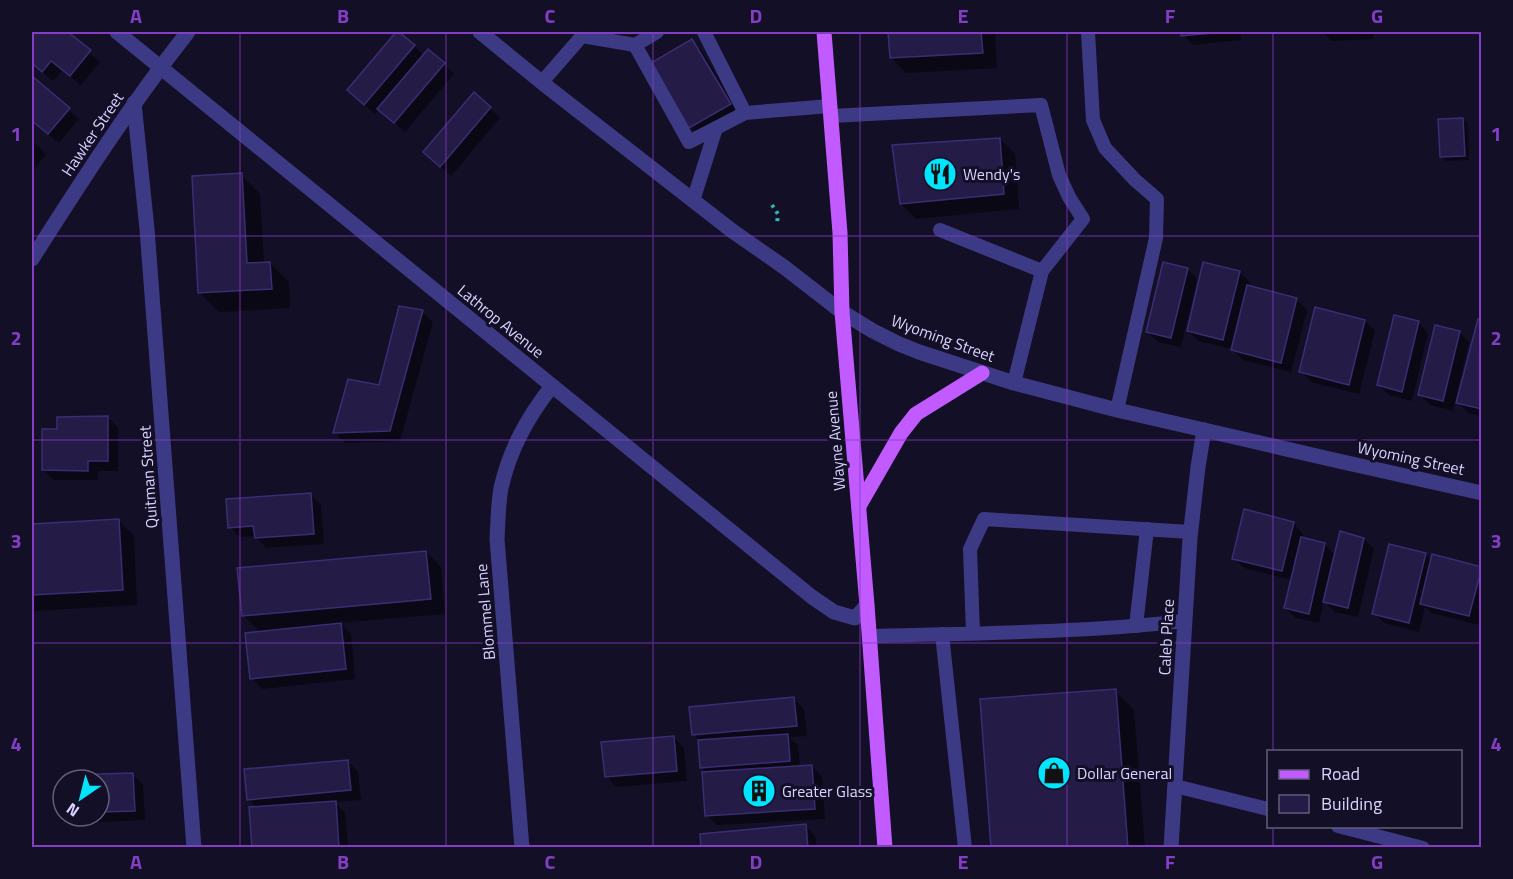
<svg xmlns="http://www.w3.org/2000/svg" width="1513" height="879" font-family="'Titillium Web',sans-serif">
  <rect width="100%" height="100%" fill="#130f26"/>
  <g fill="#0007">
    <path d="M32 32H65L100 62 81 85 62 70 53 81 32 63Z"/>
    <path d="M890 32H995L997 68 906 73 891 58Z"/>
    <path d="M1182 32H1240L1241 40 1193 45 1183 35Z"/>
    <path d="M1323 32H1373L1374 39 1332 41Z"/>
    <path d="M692 41 702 51 740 115 701 137 691 127Z"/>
    <path d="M414 46 424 56 428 51 454 74 405 132 379 109 375 114 359 100Z"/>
    <path d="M32 78 79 119 59 143 32 121Z"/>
    <path d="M490 108 500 118 451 176 435 162Z"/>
    <path d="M1463 119 1468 124 1469 160 1446 161 1441 156Z"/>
    <path d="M1000 139 1015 154 1019 209 916 219 901 204Z"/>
    <path d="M32 141 46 154 32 172Z"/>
    <path d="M241 175 260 194 264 263H270L289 282 290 308 219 312 200 293Z"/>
    <path d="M1187 269 1197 279 1181 347 1158 342 1148 332Z"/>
    <path d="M1239 272 1250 282 1248 287 1296 299 1307 310 1291 372 1243 360 1232 349 1199 341 1188 331Z"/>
    <path d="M422 312 433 322 400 441 345 443 335 433 380 387Z"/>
    <path d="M1365 321 1375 331 1359 394 1311 382 1301 371Z"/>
    <path d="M1482 321V416L1468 413 1458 402Z"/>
    <path d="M1418 322 1428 333 1412 401 1389 395 1379 385Z"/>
    <path d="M1459 332 1469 342 1453 411 1430 405 1420 395Z"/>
    <path d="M108 418 118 428V471H98V480H54L43 470 59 431Z"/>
    <path d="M311 495 321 505 324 544 266 548 256 536 240 537 230 527Z"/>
    <path d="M118 520 134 536 137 605 32 611V526Z"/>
    <path d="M1293 523 1303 534 1302 539 1325 545 1335 555 1364 539 1374 549 1358 617 1335 612 1324 601 1319 623 1296 618 1285 608 1292 580 1244 568 1234 558Z"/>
    <path d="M426 552 441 567 445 614 339 623 351 634 355 679 262 689 251 678 261 633 243 615Z"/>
    <path d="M1425 555 1432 562 1482 569V619L1479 625 1432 613 1425 607 1419 632 1384 623 1374 613Z"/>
    <path d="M1115 691 1134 710 1145 848H993Z"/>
    <path d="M794 699 804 709 807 736 789 737 798 745 800 767 812 766 822 777 825 819 717 825 707 815V773L701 767 699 740 694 734Z"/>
    <path d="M674 737 684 748 687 781 616 787 606 776Z"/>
    <path d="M347 761 358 772 361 800 335 802 345 813 348 848H254L257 808 248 799Z"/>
    <path d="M133 775 143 785 145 820 79 823 73 816H99V780H68Z"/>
    <path d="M805 825 815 836 817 848H703Z"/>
  </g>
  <g fill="#241b47" stroke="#3b2d73" stroke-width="1.5">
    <path d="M32 32H68L91 50 70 76 51 61 42 72 32 63Z"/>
    <path d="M396 32H399L415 45 364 105 347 90Z"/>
    <path d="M888 32H981L983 53 890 58Z"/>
    <path d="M1181 32H1223L1181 36Z"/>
    <path d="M692 39 731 104 689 128 651 63Z"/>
    <path d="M428 49 445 63 394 123 377 109Z"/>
    <path d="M32 76 70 108 48 134 32 121Z"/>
    <path d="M474 92 491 107 440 167 423 152Z"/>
    <path d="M1463 118 1465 156 1440 157 1438 119Z"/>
    <path d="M1000 138 1004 194 900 204 892 145Z"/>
    <path d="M242 173 247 263 270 262 272 289 198 293 192 176Z"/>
    <path d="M1163 262 1188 268 1171 338 1146 332Z"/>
    <path d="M1203 262 1240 271 1223 340 1187 331Z"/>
    <path d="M1247 285 1297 298 1281 363 1231 350Z"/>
    <path d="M399 306 423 310 390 431 333 433 348 379 379 385Z"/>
    <path d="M1315 307 1365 320 1349 385 1299 372Z"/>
    <path d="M1394 315 1419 321 1402 392 1377 385Z"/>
    <path d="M1478 319 1482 320V409L1456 403Z"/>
    <path d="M1435 325 1460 331 1443 401 1418 395Z"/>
    <path d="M108 416V461H88V471L42 470V429H57V417Z"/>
    <path d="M311 493 314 534 255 538 253 526 228 528 226 499Z"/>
    <path d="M1244 509 1294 522 1282 571 1232 559Z"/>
    <path d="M119 519 123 590 32 595V524Z"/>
    <path d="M1340 531 1364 538 1348 608 1323 602Z"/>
    <path d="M1301 537 1325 543 1309 614 1284 608Z"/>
    <path d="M1389 544 1426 553 1409 623 1372 614Z"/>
    <path d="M426 551 431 599 242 616 237 568Z"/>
    <path d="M1432 554 1482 567 1469 616 1420 604Z"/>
    <path d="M341 623 346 669 250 679 245 633Z"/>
    <path d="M1116 689 1128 848H991L980 699Z"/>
    <path d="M794 697 797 726 692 735 689 707Z"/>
    <path d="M788 734 790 761 700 768 698 740Z"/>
    <path d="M674 736 677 771 605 777 601 742Z"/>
    <path d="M348 760 351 790 247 800 244 769Z"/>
    <path d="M812 765 815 809 705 816 702 772Z"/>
    <path d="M133 773 135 811 99 812V780H66V775Z"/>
    <path d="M336 801 339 848H252L249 807Z"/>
    <path d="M806 824 808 848H701L700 834Z"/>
  </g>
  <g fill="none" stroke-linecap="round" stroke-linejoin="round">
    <path stroke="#2fb8b0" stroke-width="4" stroke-dasharray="3 4.5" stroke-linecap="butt" d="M772 205 778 214 777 224"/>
    <g stroke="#3d3a85" stroke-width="14">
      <path d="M704 32 745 113"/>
      <path d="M1088 32 1093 120 1105 148 1135 180 1157 199 1156 238 1117 410"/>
      <path d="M635 45 689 142 745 113 830 106"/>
      <path d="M542 82 582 36 635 45 657 32"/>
      <path d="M831 116 1041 105 1059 175 1069 197 1083 219 1042 271 1014 383"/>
      <path d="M693 201 716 128"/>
      <path d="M940 230 1042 271"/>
      <path d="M1136 626 1147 529"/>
      <path d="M973 633 970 549 984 519 1190 532"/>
      <path d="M942 634 965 848"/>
      <path d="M870 636C975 633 1080 633 1185 621"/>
      <path d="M1175 786 1268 809"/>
      <path d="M1338 826 1423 848"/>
    </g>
    <g stroke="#3d3a85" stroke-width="15">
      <path d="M117 32 812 597 834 612 855 618 867 605"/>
      <path d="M134 103 147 229 194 848"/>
      <path d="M32 259C81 182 131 104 188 32"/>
      <path d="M522 848 497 539C498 523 498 505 501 488 510 449 527 418 552 386"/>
      <path d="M1171 848 1190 538 1198 467 1204 430"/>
    </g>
    <path stroke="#3d3a85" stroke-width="15" d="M480 32 545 85 731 230 784 267 842 312 873 331 899 344 919 352 1014 383 1117 410 1343 462 1482 493"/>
    <g stroke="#c25bff" stroke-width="15">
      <path d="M824 32 840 233 842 312 867 605 885 848"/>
      <path d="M859 506 901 433 916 414 982 373"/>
    </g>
  </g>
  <path fill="none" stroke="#843dc5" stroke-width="1.5" stroke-opacity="0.55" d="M240 32V848M446 32V848M653 32V848M860 32V848M1067 32V848M1273 32V752M32 236H1482M32 440H1482M32 643H1482M1273 826V848"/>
  <defs>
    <symbol id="restaurant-disc" viewBox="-11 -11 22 22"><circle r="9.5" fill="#00e5ff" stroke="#130f26"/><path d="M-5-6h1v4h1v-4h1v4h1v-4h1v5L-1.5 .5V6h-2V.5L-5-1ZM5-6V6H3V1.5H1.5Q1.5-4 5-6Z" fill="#111"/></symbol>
    <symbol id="shop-disc" viewBox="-11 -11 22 22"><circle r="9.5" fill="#00e5ff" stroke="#130f26"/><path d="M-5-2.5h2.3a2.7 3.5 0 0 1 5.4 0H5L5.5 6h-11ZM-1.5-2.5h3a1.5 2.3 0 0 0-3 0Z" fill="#111"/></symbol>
    <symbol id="building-disc" viewBox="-11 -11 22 22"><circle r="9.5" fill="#00e5ff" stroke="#130f26"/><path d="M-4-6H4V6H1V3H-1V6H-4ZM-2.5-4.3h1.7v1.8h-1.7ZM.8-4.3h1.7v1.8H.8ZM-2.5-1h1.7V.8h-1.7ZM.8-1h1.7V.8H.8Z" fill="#111"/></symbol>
  </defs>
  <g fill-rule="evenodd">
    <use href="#restaurant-disc" x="921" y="155" width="38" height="38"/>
    <use href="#shop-disc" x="1035" y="754" width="38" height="38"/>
    <use href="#building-disc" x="740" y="772" width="38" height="38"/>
  </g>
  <g text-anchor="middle" stroke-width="6" stroke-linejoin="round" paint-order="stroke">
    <g font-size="16" fill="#d9d4ff" stroke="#130f26">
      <text transform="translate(92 134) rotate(-56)" y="6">Hawker Street</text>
      <text transform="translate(501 321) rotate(39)" y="6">Lathrop Avenue</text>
      <text transform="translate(943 338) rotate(20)" y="6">Wyoming Street</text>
      <text transform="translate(835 441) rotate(-95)" y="6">Wayne Avenue</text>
      <text transform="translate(1411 458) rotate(12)" y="6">Wyoming Street</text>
      <text transform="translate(148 477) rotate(-94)" y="6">Quitman Street</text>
      <text transform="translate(485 612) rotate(-95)" y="6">Blommel Lane</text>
      <text transform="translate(1166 637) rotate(-87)" y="6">Caleb Place</text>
    </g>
    <g font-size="16" fill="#d9d4ff" stroke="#130f26" text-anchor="start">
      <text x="963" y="180">Wendy's</text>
      <text x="1077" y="779">Dollar General</text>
      <text x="782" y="797">Greater Glass</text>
    </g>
  </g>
  <rect width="1513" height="879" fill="none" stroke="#130f26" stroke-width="66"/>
  <rect x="1267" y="750" width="195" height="78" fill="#130f26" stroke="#625e7d" stroke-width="1.5"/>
  <rect x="1279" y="770" width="30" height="9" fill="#c25bff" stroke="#625e7d" stroke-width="1.5"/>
  <text x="1321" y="780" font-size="18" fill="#d9d4ff">Road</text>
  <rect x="1279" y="795" width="30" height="18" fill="#241b47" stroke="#625e7d" stroke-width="1.5"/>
  <text x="1321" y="810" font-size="18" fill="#d9d4ff">Building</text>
  <g transform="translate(81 798) rotate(215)"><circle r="28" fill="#130f26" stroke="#625e7d" stroke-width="1.5"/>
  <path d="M0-4.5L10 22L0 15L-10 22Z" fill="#00e5ff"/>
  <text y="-9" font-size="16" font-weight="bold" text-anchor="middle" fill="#d9d4ff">N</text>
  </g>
  <rect x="33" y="33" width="1447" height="813" fill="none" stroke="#843dc5" stroke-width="2"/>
  <g font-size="20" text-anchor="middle" font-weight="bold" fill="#843dc5">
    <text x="136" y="23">A</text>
    <text x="343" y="23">B</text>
    <text x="550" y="23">C</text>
    <text x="756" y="23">D</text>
    <text x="963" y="23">E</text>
    <text x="1170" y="23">F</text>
    <text x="1377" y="23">G</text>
    <text x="16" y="141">1</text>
    <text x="1496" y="141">1</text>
    <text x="16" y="345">2</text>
    <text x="1496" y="345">2</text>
    <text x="16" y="548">3</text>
    <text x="1496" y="548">3</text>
    <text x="16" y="751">4</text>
    <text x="1496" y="751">4</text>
    <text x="136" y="869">A</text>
    <text x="343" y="869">B</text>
    <text x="550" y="869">C</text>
    <text x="756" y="869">D</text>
    <text x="963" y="869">E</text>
    <text x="1170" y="869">F</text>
    <text x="1377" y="869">G</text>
  </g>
</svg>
